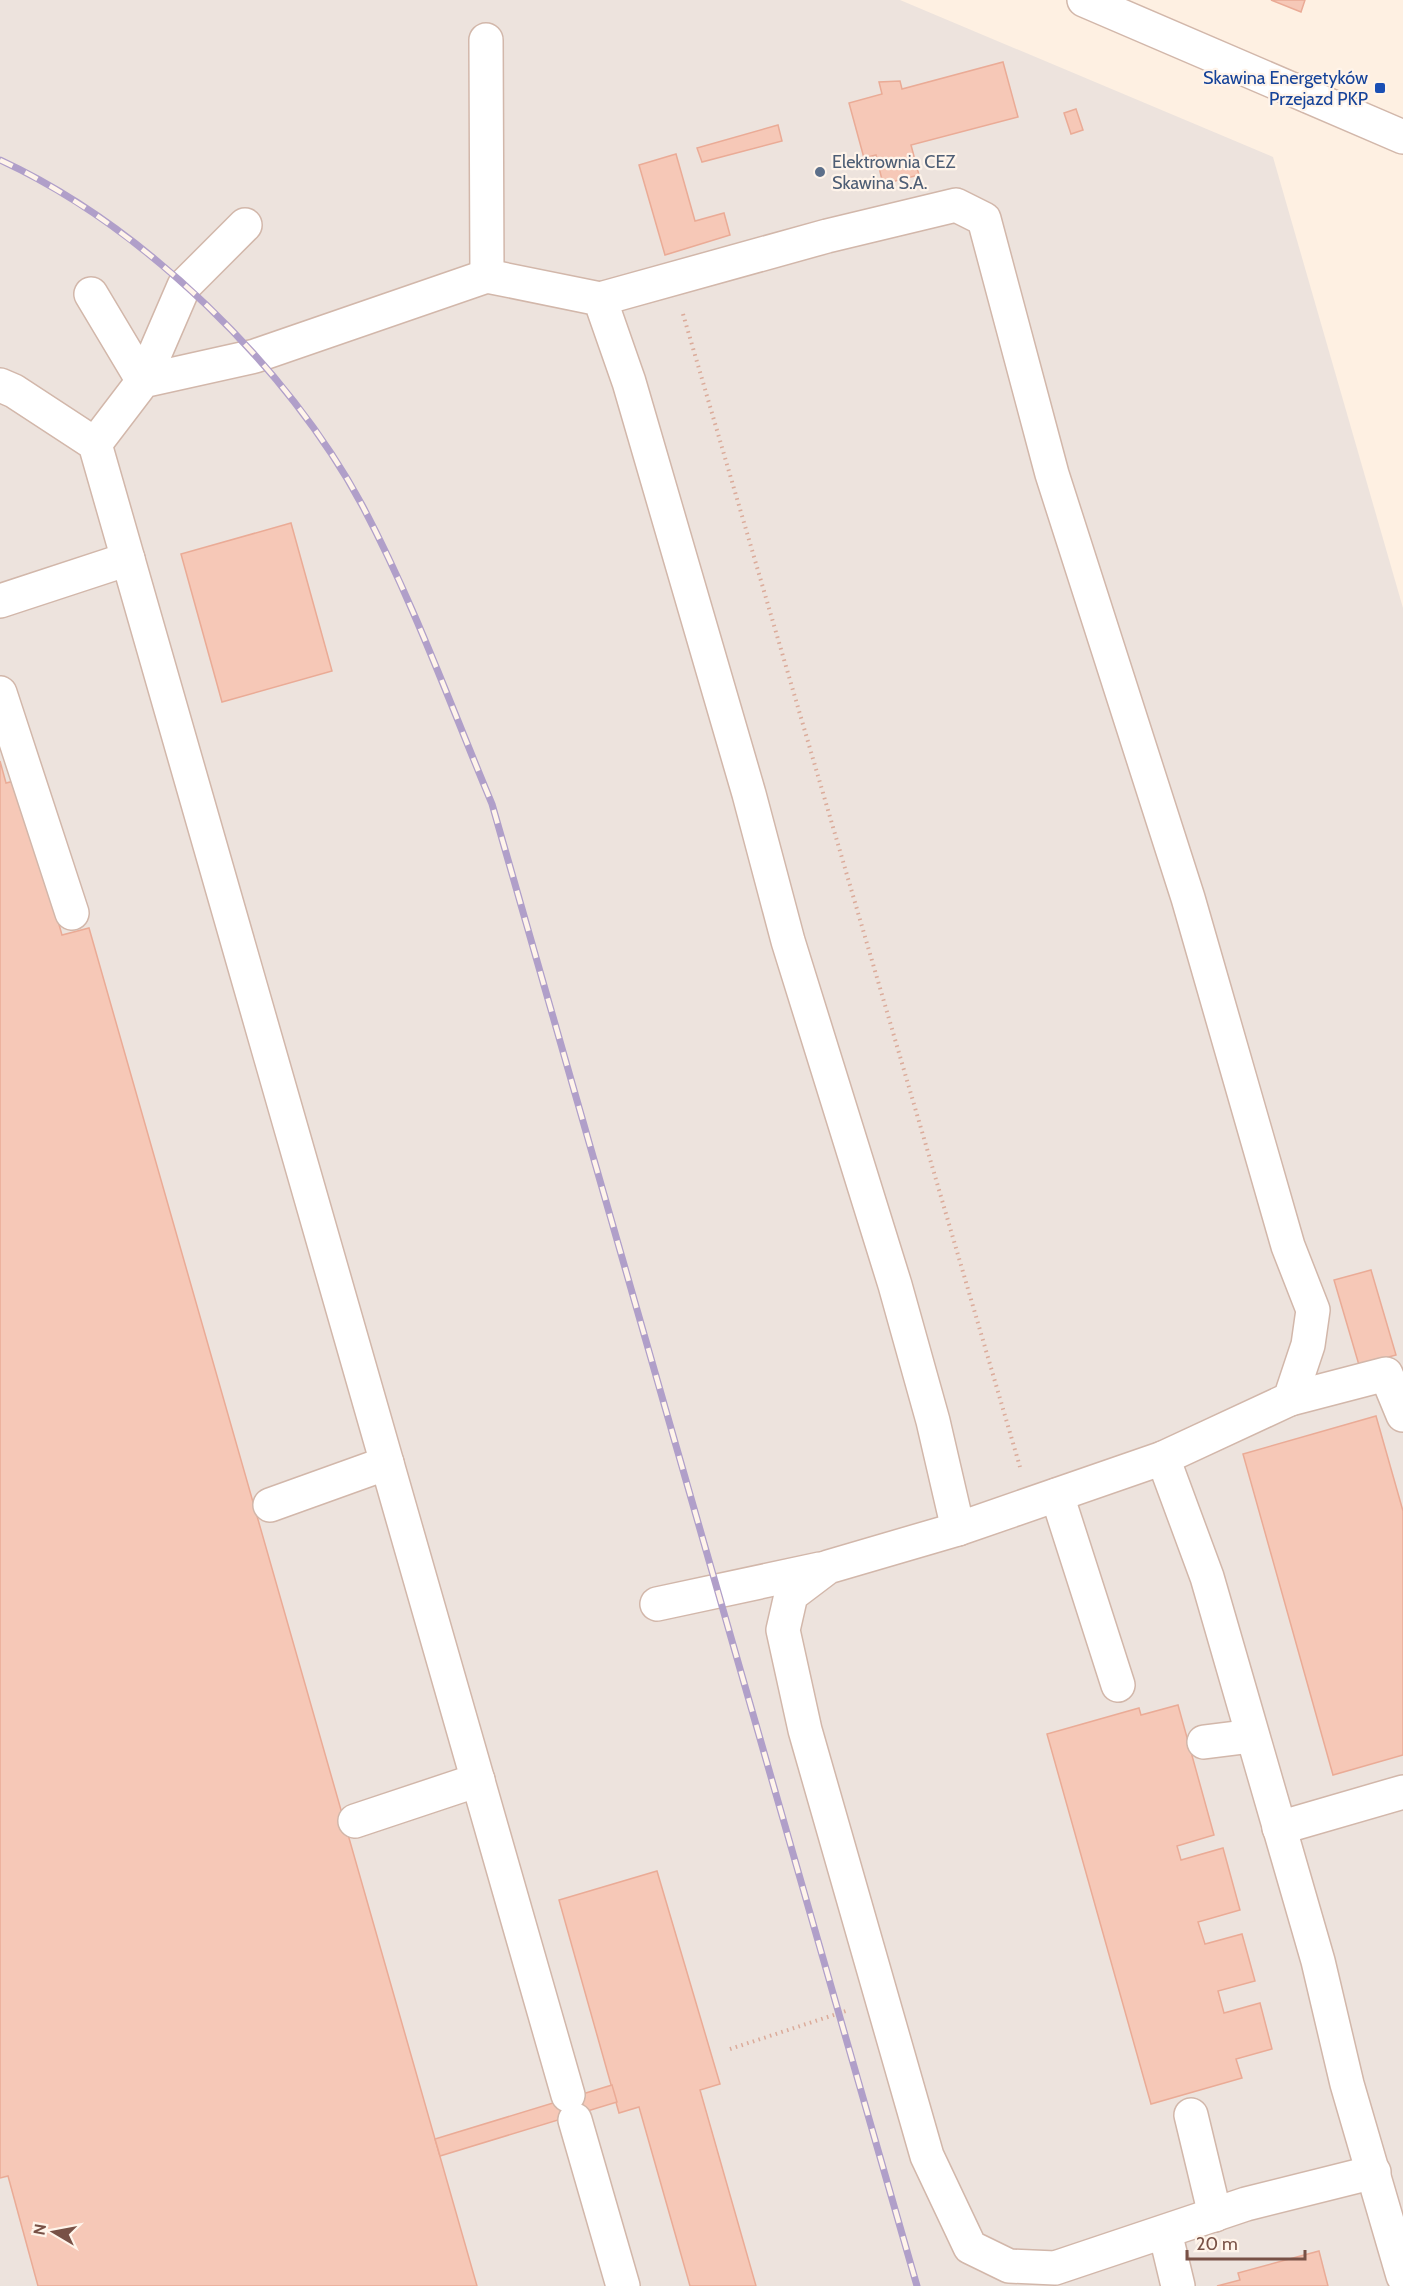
<svg xmlns="http://www.w3.org/2000/svg" width="1403" height="2286" font-family="Cabin,sans-serif">
  <rect width="100%" height="100%" fill="#fef0e2"/>
  <path fill="#ede3dd" d="M0 0H900L1273 157 1403 608V2286H0Z"/>
  <g fill="#f6c8b7" stroke="#eaab96" stroke-width="1.5">
    <path d="M1271 0H1305L1301 12Z"/>
    <path d="M1003 62 1018 117 911 145 919 175 883 184 876 155 864 158 849 103 882 94 879 82 900 81 902 89Z"/>
    <path d="M1076 109 1083 130 1071 134 1064 113Z"/>
    <path d="M778 125 782 141 702 162 697 148Z"/>
    <path d="M676 154 695 221 724 213 730 235 665 255 639 165Z"/>
    <path d="M291 523 332 671 222 702 181 554Z"/>
    <path d="M0 761 6 783 18 780 62 935 89 928 477 2286H38L8 2176 0 2178Z"/>
    <path d="M1371 1270 1396 1355 1359 1365 1334 1280Z"/>
    <path d="M1376 1416 1403 1511V1755L1333 1775 1243 1454Z"/>
    <path d="M1178 1705 1214 1835 1177 1846 1181 1860 1223 1848 1240 1910 1198 1922 1205 1944 1242 1934 1255 1981 1218 1991 1224 2013 1260 2003 1272 2049 1236 2059 1242 2078 1151 2104 1047 1734 1139 1708 1141 1715Z"/>
    <path d="M657 1871 720 2084 700 2090 756 2286H690L639 2107 619 2113 559 1900Z"/>
    <path d="M612 2085 617 2102 440 2156 435 2139Z"/>
    <path d="M1319 2251 1328 2286H1217L1240 2280 1238 2273Z"/>
  </g>
  <g fill="none" stroke-linecap="round" stroke-linejoin="round">
    <defs>
      <g id="minor">
        <path d="M1084 0 1403 137"/>
        <path d="M486 40 487 276"/>
        <path d="M91 294 143 381 184 286 245 225"/>
        <path d="M600 299 827 236 956 205 984 219 1052 474 1188 898 1288 1246 1313 1310 1308 1345 1290 1399 1163 1458 958 1529 828 1567 791 1595 783 1630 805 1730 927 2156 970 2247 1009 2266 1055 2268 1246 2204 1374 2172"/>
        <path d="M0 385 14 391 95 444 568 2095"/>
        <path d="M95 444 143 381 255 356 487 276 600 299 629 382 749 794 788 941 895 1285 933 1421 958 1529"/>
        <path d="M0 601 128 559"/>
        <path d="M0 693 72 913"/>
        <path d="M1290 1399 1386 1374 1403 1415"/>
        <path d="M1163 1458 1207 1577 1318 1961 1347 2084 1403 2276"/>
        <path d="M1057 1495 1118 1685"/>
        <path d="M270 1505 387 1463"/>
        <path d="M657 1604 820 1569"/>
        <path d="M1204 1742 1252 1736"/>
        <path d="M355 1821 478 1780"/>
        <path d="M1279 1828 1403 1792"/>
        <path d="M1191 2115 1215 2215"/>
        <path d="M575 2120 623 2286"/>
        <path d="M1165 2232 1178 2286"/>
      </g>
    </defs>
    <use href="#minor" stroke="#d2b7aa" stroke-width="36"/>
    <g stroke="#dbab9a" stroke-width="4" stroke-dasharray="1.5 4.5" stroke-linecap="butt">
      <path d="M683 314 1020 1467"/>
      <path d="M730 2049 849 2010"/>
    </g>
    <use href="#minor" stroke="#fff" stroke-width="33"/>
    <defs>
      <path id="rail" d="M0 160C143 226 288 367 362 505 413 601 450 704 492 804L917 2286"/>
    </defs>
    <use href="#rail" stroke="#b09fc9" stroke-width="7"/>
    <use href="#rail" stroke="#fff4ea" stroke-width="4.5" stroke-dasharray="14" stroke-linecap="butt"/>
  </g>
  <rect fill="#1a4fb4" stroke="#fff4ea" stroke-width="2" x="1374" y="82" width="12" height="12" rx="3"/>
  <circle fill="#5c6f8a" stroke="#fff4ea" stroke-width="2" cx="820" cy="172" r="6"/>
  <g text-anchor="middle" stroke-width="4.5" stroke-linejoin="round" paint-order="stroke">
    <g font-size="18" fill="#164399" stroke="#fff4ea" text-anchor="end">
      <text x="1368" y="84">Skawina Energetyków<tspan x="1368" dy="21">Przejazd PKP</tspan></text>
    </g>
    <g font-size="18" fill="#4e5e75" stroke="#fff4ea" text-anchor="start">
      <text x="832" y="168">Elektrownia CEZ<tspan x="832" dy="21">Skawina S.A.</tspan></text>
    </g>
  </g>
  <g transform="translate(54 2232) rotate(280)" stroke="#fff4ea" stroke-width="4.5" paint-order="stroke">
  <path d="M0-4.5L10 22L0 15L-10 22Z" fill="#785146"/>
  <text y="-9" font-size="16" font-weight="bold" text-anchor="middle" fill="#785146">N</text>
  </g>
  <path d="M1187 2250v9h118v-9" fill="none" stroke="#785146" stroke-width="3"/>
  <text x="1196" y="2250" font-size="18" fill="#785146" stroke="#fff4ea" stroke-width="4.5" paint-order="stroke">20 m</text>
</svg>
